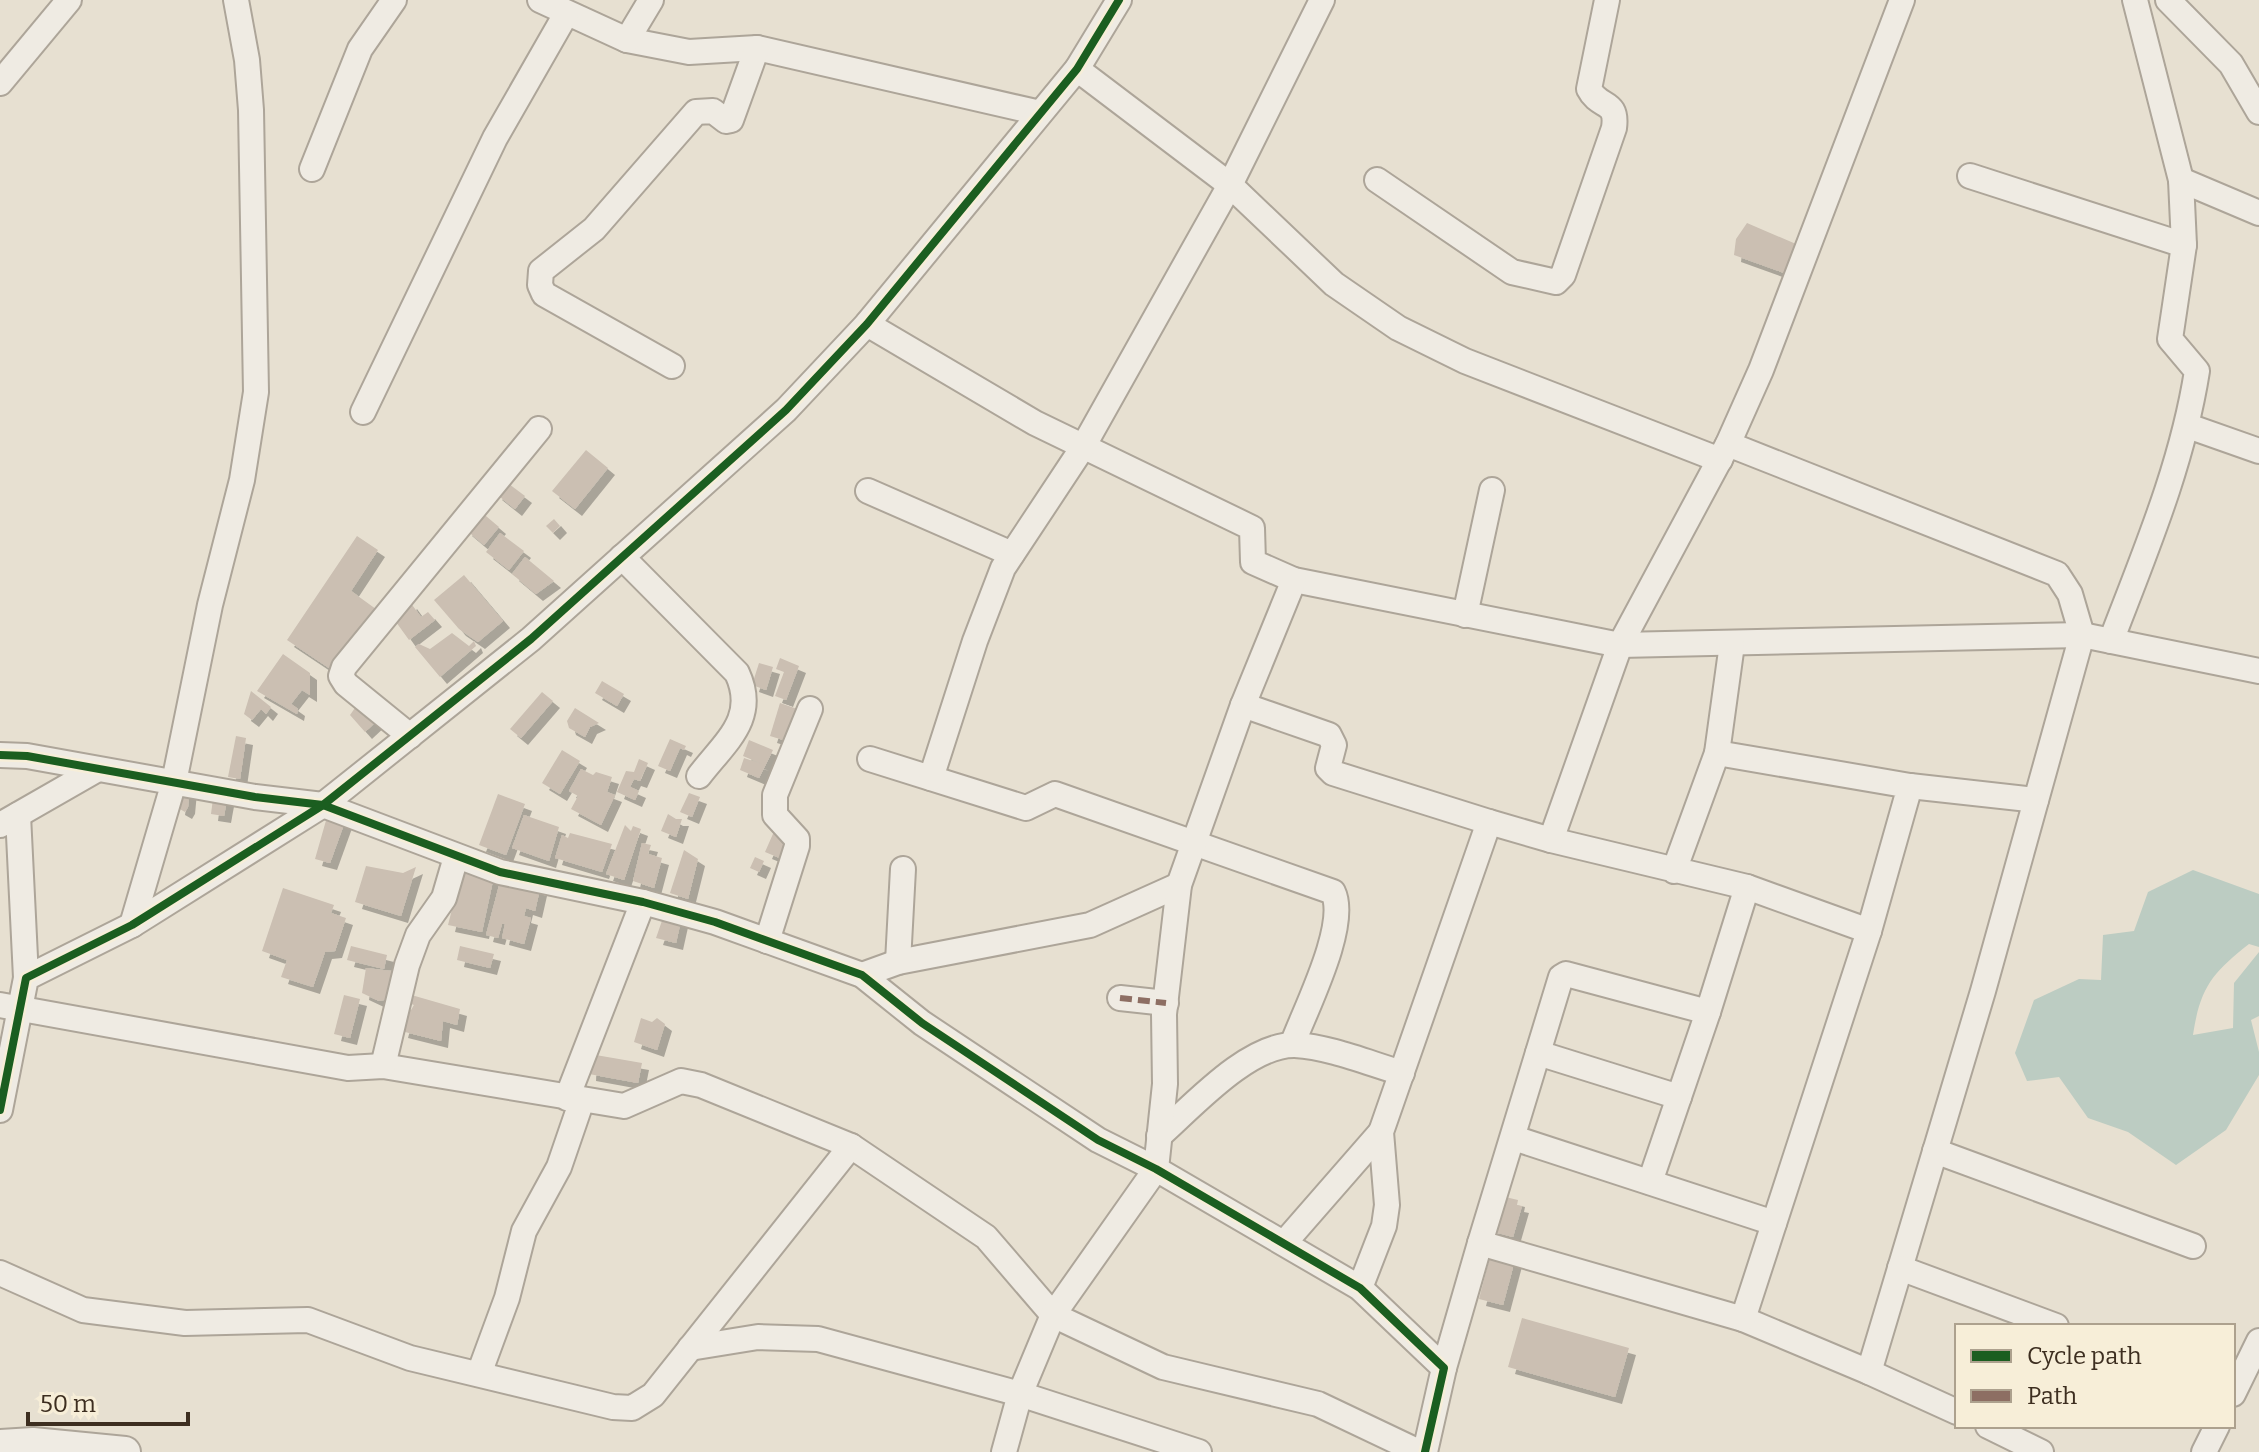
<svg xmlns="http://www.w3.org/2000/svg" width="2259" height="1452" font-family="Bitter,serif">
  <defs>
    <filter id="shadow"><feDropShadow dx="7" dy="7" stdDeviation="0" flood-color="#0004"/></filter>
  </defs>
  <rect width="100%" height="100%" fill="#e7e0d1"/>
  <path fill="#bcccc2" d="M2193 870 2259 894V947L2249 944C2212 973 2200 988 2193 1035L2233 1028 2234 983 2259 952V1016L2251 1020 2259 1052V1075L2226 1130 2176 1165 2128 1132 2088 1118 2059 1077 2027 1081 2015 1053 2034 1000 2079 979 2101 980 2103 935 2134 931 2148 892Z"/>
  <g fill="#cbbfb2" filter="url(#shadow)">
    <path d="M1747 223 1796 244 1784 273 1734 255 1736 239Z"/>
    <path d="M586 450 608 468 575 509 552 491Z"/>
    <path d="M505 481 525 496 515 509 495 493Z"/>
    <path d="M480 511 499 527 484 545 465 529Z"/>
    <path d="M554 519 560 526 553 533 546 526Z"/>
    <path d="M500 533 524 551 509 570 486 552Z"/>
    <path d="M357 536 378 550 351 591 380 612 338 674 287 640Z"/>
    <path d="M525 557 554 581 536 594 512 574Z"/>
    <path d="M464 575 503 621 478 642 459 629 434 600Z"/>
    <path d="M410 602 421 617 428 612 435 620 409 640 396 622Z"/>
    <path d="M452 633 469 646 474 641 476 646 440 677 415 647 419 644 430 649Z"/>
    <path d="M283 654 310 673V695L302 690 291 704 298 709 297 714 257 691Z"/>
    <path d="M780 658 799 666 786 700 775 696 784 672 776 669Z"/>
    <path d="M759 663 773 667 766 690 752 685Z"/>
    <path d="M602 681 624 694 617 706 595 693Z"/>
    <path d="M251 691 271 707 266 714 261 709 252 720 244 714Z"/>
    <path d="M542 692 553 701 521 738 510 729Z"/>
    <path d="M362 698 380 718 365 732 350 715Z"/>
    <path d="M780 703 803 711 793 743 770 736Z"/>
    <path d="M575 708 599 723 590 727 585 737 569 728 567 721Z"/>
    <path d="M236 736 246 738 240 779 228 777Z"/>
    <path d="M670 739 686 746 684 750 680 748 670 771 658 766Z"/>
    <path d="M749 740 773 750 759 778 740 770 744 758 762 764 743 756Z"/>
    <path d="M562 750 580 761 560 794 542 783Z"/>
    <path d="M639 759 648 763 640 781 634 779 630 787 639 791 635 800 617 792 626 771 634 772Z"/>
    <path d="M581 769 593 775 596 772 612 777 607 792 615 795 601 825 571 809 578 796 569 791Z"/>
    <path d="M190 786 188 807 185 812 178 808 181 787Z"/>
    <path d="M214 791 228 794 224 816 211 814Z"/>
    <path d="M689 793 700 797 692 817 680 812Z"/>
    <path d="M498 794 525 804 506 855 479 845Z"/>
    <path d="M329 810 347 816 330 863 315 859Z"/>
    <path d="M668 814 676 819H682L676 837 661 831Z"/>
    <path d="M524 815 559 827 549 861 512 848Z"/>
    <path d="M625 825 631 831 633 826 641 829 624 880 606 874Z"/>
    <path d="M776 827 788 832 779 879 774 876 782 859 765 852Z"/>
    <path d="M570 833 612 844 602 872 555 858 562 835 568 838Z"/>
    <path d="M642 843 651 845 648 854 662 858 654 888 633 881Z"/>
    <path d="M684 850 698 859 688 899 670 893Z"/>
    <path d="M755 857 764 861 759 872 750 868Z"/>
    <path d="M366 866 403 873 416 867 401 916 355 902Z"/>
    <path d="M462 870 494 876 482 932 448 925Z"/>
    <path d="M501 878 540 889 535 911 526 908 524 916 531 918 524 944 502 938 505 924H502L498 938 486 935Z"/>
    <path d="M283 888 334 905 331 913 346 918 335 951 325 952 313 987 281 977 287 960 262 951Z"/>
    <path d="M665 912 682 916 676 943 656 938Z"/>
    <path d="M351 946 387 955 384 969 347 960Z"/>
    <path d="M460 946 494 954 490 968 457 960Z"/>
    <path d="M366 968 392 971 389 999 379 1001 362 993Z"/>
    <path d="M408 994 460 1009 457 1025 443 1021 441 1041 401 1031 407 1008 411 1010 414 1005 406 1002Z"/>
    <path d="M344 995 360 999 350 1038 334 1034Z"/>
    <path d="M641 1018 652 1022 657 1018 665 1024 657 1050 634 1042Z"/>
    <path d="M590 1054 642 1063 638 1083 589 1074Z"/>
    <path d="M1501 1196 1518 1200 1517 1205 1522 1206 1513 1237 1490 1231Z"/>
    <path d="M1492 1249 1516 1256 1503 1305 1479 1299Z"/>
    <path d="M1522 1318 1629 1348 1615 1397 1508 1367Z"/>
  </g>
  <g fill="none" stroke-linecap="round" stroke-linejoin="round">
    <defs>
      <g id="minor">
        <path d="M540 0 627 40 689 52 757 48 1040 113"/>
        <path d="M2168 0 2231 64 2259 112"/>
        <path d="M627 40 651 0"/>
        <path d="M1077 69 1230 185 1334 284 1398 328 1465 361 1720 460"/>
        <path d="M0 83 69 0"/>
        <path d="M312 169 360 49 394 0"/>
        <path d="M1970 176 2184 245"/>
        <path d="M1377 180 1512 272 1556 282 1563 275 1614 128C1618 99 1599 109 1589 89L1607 0"/>
        <path d="M2181 180 2259 213"/>
        <path d="M867 324 1035 423 1252 528 1253 562 1294 580 1620 645 2082 635 2259 671"/>
        <path d="M672 366 544 294 540 285 541 271 594 229 696 112 713 111 726 121 731 120 757 48"/>
        <path d="M363 412 495 138 566 14"/>
        <path d="M2188 426 2259 451"/>
        <path d="M1728 444 2057 574 2070 594 2082 635 1983 991 1869 1372 1743 1319"/>
        <path d="M868 491 1012 554"/>
        <path d="M622 557 737 673C758 718 726 741 699 776"/>
        <path d="M1465 615 1492 490"/>
        <path d="M2111 641C2145 552 2182 466 2197 371L2170 339 2184 245 2181 180 2135 0"/>
        <path d="M1243 705 1329 735 1334 745 1328 768 1333 773 1489 822"/>
        <path d="M410 736 346 684 341 676 344 667 539 429"/>
        <path d="M1717 753 1732 644"/>
        <path d="M0 755 27 756 255 797 323 805 500 872 643 902 715 922 862 975 922 1023 1098 1140 1156 1169 1360 1288 1444 1368 1425 1452"/>
        <path d="M870 759 1026 808 1055 794 1333 892C1349 925 1305 1010 1292 1045"/>
        <path d="M931 778 975 641 1003 568 1083 447 1230 185 1322 0"/>
        <path d="M1910 786 2036 800"/>
        <path d="M18 815 26 978"/>
        <path d="M0 825 96 770"/>
        <path d="M1551 840 1747 887 1869 931 1910 786 1717 753 1674 871"/>
        <path d="M1747 887 1708 1012 1566 974 1561 977 1480 1243 1743 1319 1869 931"/>
        <path d="M132 925 174 782 210 605 242 480 256 392 251 110 247 60 236 0"/>
        <path d="M767 941 797 846V839L775 815V795L810 709"/>
        <path d="M898 962 903 869"/>
        <path d="M862 975 898 962 1090 925 1179 885"/>
        <path d="M1120 998 1166 1003"/>
        <path d="M0 1005 348 1068 383 1066 624 1106 681 1081 701 1085 851 1146 986 1237 1053 1315 1163 1367 1318 1404 1419 1452"/>
        <path d="M1538 1053 1679 1097"/>
        <path d="M383 1066 407 965 418 935 444 898 456 857"/>
        <path d="M567 1098 643 902"/>
        <path d="M0 1110 26 978 132 925 323 805 531 639 786 410 867 324 1077 69 1119 0"/>
        <path d="M1159 1136C1192 1107 1248 1044 1295 1045 1330 1047 1368 1063 1402 1073"/>
        <path d="M1514 1138 1774 1223"/>
        <path d="M1935 1151 2193 1246"/>
        <path d="M1650 1182 1708 1012"/>
        <path d="M1285 1242 1381 1132"/>
        <path d="M1900 1268 2056 1326"/>
        <path d="M0 1273 83 1310 185 1323 308 1320 410 1358 613 1407 632 1408 653 1395 851 1146"/>
        <path d="M1360 1288 1384 1226 1387 1205 1381 1132 1489 822 1551 840 1620 645 1728 444 1761 370 1902 0"/>
        <path d="M690 1348 758 1337 818 1339 1020 1394 1199 1452"/>
        <path d="M1444 1368 1480 1243"/>
        <path d="M1869 1372 1957 1412"/>
        <path d="M479 1374 507 1298 524 1231 559 1167 582 1100"/>
        <path d="M2233 1394 2259 1341"/>
        <path d="M1988 1426 2041 1452"/>
        <path d="M1004 1452 1020 1394 1053 1315 1156 1169 1165 1084 1164 1014 1179 885 1243 705 1294 580"/>
        <path d="M2204 1452 2217 1426"/>
      </g>
      <path id="tertiary" d="M0 1445 33 1443 125 1452"/>
    </defs>
    <use href="#minor" stroke="#ada599" stroke-width="28"/>
    <use href="#tertiary" stroke="#ada599" stroke-width="34"/>
    <use href="#minor" stroke="#efebe3" stroke-width="24"/>
    <use href="#tertiary" stroke="#efebe3" stroke-width="30"/>
    <path stroke="#8d6e63" stroke-width="6" stroke-dasharray="12 6" stroke-linecap="butt" d="M1120 998 1166 1003"/>
    <defs>
      <g id="cycleway">
        <path d="M0 755 27 756 255 797 323 805 500 872 643 902 715 922 862 975 922 1023 1098 1140 1156 1169 1360 1288 1444 1368 1425 1452"/>
        <path d="M0 1110 26 978 132 925 323 805 531 639 786 410 867 324 1077 69 1119 0"/>
      </g>
    </defs>
    <use href="#cycleway" stroke="#f7eed8" stroke-width="13"/>
    <use href="#cycleway" stroke="#1b5e20" stroke-width="8"/>
  </g>
  <rect x="1955" y="1324" width="280" height="104" fill="#f7eed8" stroke="#ada18e" stroke-width="2"/>
  <rect x="1971" y="1350" width="40" height="12" fill="#1b5e20" stroke="#ada18e" stroke-width="2"/>
  <text x="2027" y="1364" font-size="24" fill="#3d2e20">Cycle path</text>
  <rect x="1971" y="1390" width="40" height="12" fill="#8d6e63" stroke="#ada18e" stroke-width="2"/>
  <text x="2027" y="1404" font-size="24" fill="#3d2e20">Path</text>
  <path d="M28 1412v12h160v-12" fill="none" stroke="#3d2e20" stroke-width="4"/>
  <text x="40" y="1412" font-size="24" fill="#3d2e20" stroke="#f7eed8" stroke-width="6" paint-order="stroke">50 m</text>
</svg>
